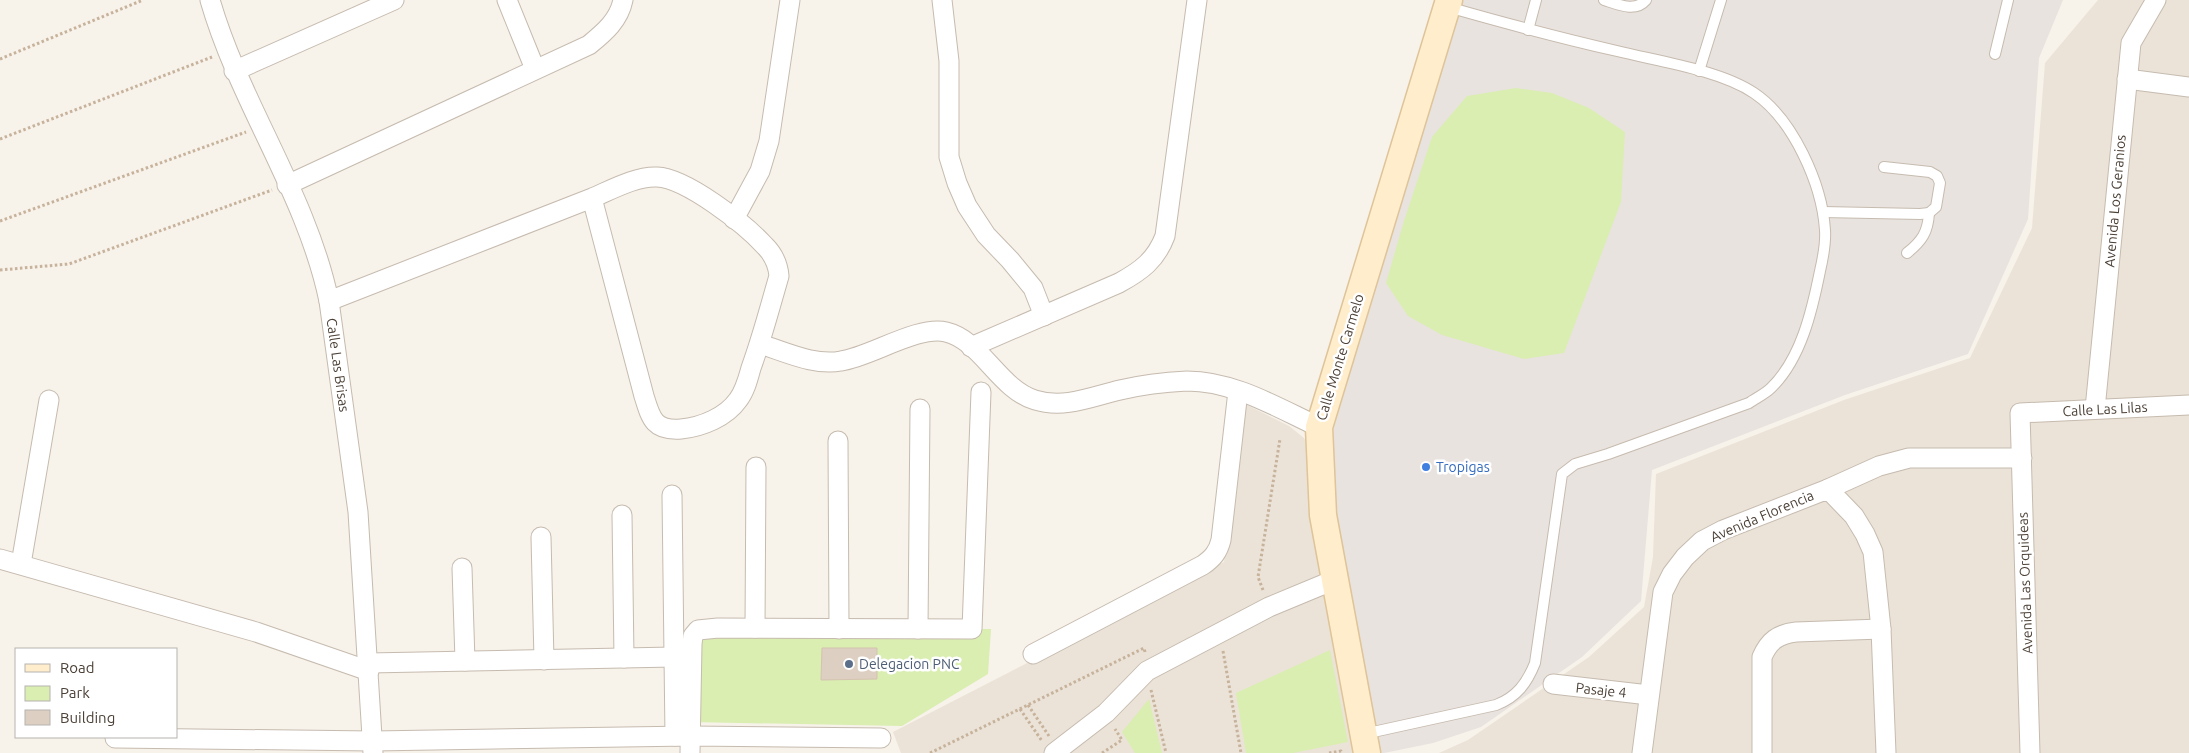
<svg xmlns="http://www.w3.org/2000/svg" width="2189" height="753" font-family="Ubuntu,sans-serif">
  <rect width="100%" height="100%" fill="#f7f2ea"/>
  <g fill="#ebe3d8">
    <path d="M2098 0H2189V753H1439L1468 740 1589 657 1644 607 1653 557 1656 474 1844 400 1970 358 2032 228 2045 63Z"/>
    <path d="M1241 402 1289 426 1304 438 1311 451 1362 753H901L893 732 1224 562Z"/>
  </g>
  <path fill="#e9e3df" d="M1449 0H2063L2039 58 2028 219 1968 354 1845 395 1652 470 1641 601 1582 657 1481 727 1433 743 1384 753H1367L1319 427Z"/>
  <g fill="#d9eeb0">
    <path d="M1516 88 1552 93 1589 108 1625 132 1621 202 1564 353 1524 359 1442 335 1408 316 1386 283 1404 221 1432 137 1467 96Z"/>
    <path d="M718 628 991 629 988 674 902 726 691 722 692 644Z"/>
    <path d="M1330 650 1348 742 1293 753H1246L1236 693Z"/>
    <path d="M1149 699 1162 753H1135L1122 732Z"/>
  </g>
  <path fill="#ddcfc1" stroke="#d5c3b1" d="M822 648H877V679L821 680Z"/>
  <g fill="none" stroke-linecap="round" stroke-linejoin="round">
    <defs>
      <g id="lane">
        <path d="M1604 0C1617 4 1635 13 1646 0"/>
        <path d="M1528 30 1536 0"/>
        <path d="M1995 54 2008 0"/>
        <path d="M1699 71 1721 0"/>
        <path d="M1823 212 1920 214 1929 213 1936 207 1940 183 1937 176 1930 172 1884 167"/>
        <path d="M1907 253C1922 241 1928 232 1929 213"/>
        <path d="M1364 734 1496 705C1517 697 1527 683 1535 663L1562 474 1575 464 1608 454 1749 403C1756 398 1765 394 1771 388 1801 359 1812 311 1820 271 1823 258 1826 244 1825 230 1822 184 1793 119 1754 93 1720 70 1657 61 1617 51 1560 38 1504 23 1448 7"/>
      </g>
      <g id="street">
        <path d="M210 0C240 104 307 195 329 301L358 512 373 753"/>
        <path d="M507 0 535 69"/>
        <path d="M942 0 949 61V157L957 183 967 206 986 235 1010 260 1033 288 1044 316"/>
        <path d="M234 71 394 0"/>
        <path d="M2127 79 2189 87"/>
        <path d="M287 185 589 45C605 32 619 20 623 0"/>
        <path d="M734 219 760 171 769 141 790 0"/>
        <path d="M329 301 592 198C611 190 636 176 657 177 686 178 745 224 765 246 773 254 778 264 779 276 770 307 762 338 751 368 748 379 745 391 738 400 726 417 702 427 681 429 654 431 651 419 644 396L592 198"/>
        <path d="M760 344C786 352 814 366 841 361 870 357 918 325 946 332 981 340 999 389 1035 400 1064 409 1091 397 1120 390 1141 385 1166 382 1187 381 1234 381 1278 408 1319 427"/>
        <path d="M971 347 1119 283C1141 271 1156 260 1165 236L1197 0"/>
        <path d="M2095 409 2131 43 2156 0"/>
        <path d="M838 441 839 629"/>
        <path d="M1828 489 1879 466 1909 458H2022"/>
        <path d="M672 495 675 736"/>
        <path d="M622 515 624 658"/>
        <path d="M541 537 544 660"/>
        <path d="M0 559 256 632 369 671"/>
        <path d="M21 564 49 400"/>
        <path d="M462 568 465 661"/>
        <path d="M755 628 756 467"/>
        <path d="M918 629 920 409"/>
        <path d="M1033 654 1203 565C1213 558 1218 552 1221 540L1238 391"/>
        <path d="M369 663 674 657"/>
        <path d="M1553 684 1649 695"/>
        <path d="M115 738 373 741 690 736 881 738"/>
        <path d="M690 753 692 644 693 636 698 630 718 628 972 629 981 392"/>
        <path d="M1054 753 1106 713 1147 671 1269 607 1334 580"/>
        <path d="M1642 753 1663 592 1672 574 1685 557 1702 541 1723 530 1828 489 1854 516 1865 534 1873 552 1881 629 1886 753"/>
        <path d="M1762 753V657C1769 641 1778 634 1796 632L1881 629"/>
        <path d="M2030 753 2020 413 2189 405"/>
      </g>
      <path id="secondary" d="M1367 753 1323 515 1319 427 1449 0"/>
    </defs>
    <use href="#lane" stroke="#c6bbaf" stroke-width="12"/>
    <use href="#street" stroke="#c6bbaf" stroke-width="21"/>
    <use href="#secondary" stroke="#dec498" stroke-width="29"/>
    <g stroke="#c7b29b" stroke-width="3" stroke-dasharray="2.5 2.5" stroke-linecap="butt">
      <path d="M0 59 143 0"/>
      <path d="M0 139 212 57"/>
      <path d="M0 221 246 132"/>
      <path d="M0 270 69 264 272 190"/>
      <path d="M1263 590 1258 577 1280 439"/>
      <path d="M1223 651 1241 753"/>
      <path d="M1151 690 1166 753"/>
      <path d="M1028 705 1049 736"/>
      <path d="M1020 709 1042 741"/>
      <path d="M930 753 1144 648 1145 652"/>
      <path d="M1102 753 1122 740 1115 729"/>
      <path d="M1329 753 1341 751 1342 753"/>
    </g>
    <use href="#lane" stroke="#fff" stroke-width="10"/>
    <use href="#street" stroke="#fff" stroke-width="19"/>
    <use href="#secondary" stroke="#ffedcc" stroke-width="26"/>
  </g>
  <circle fill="#3f7fe0" stroke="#fff" stroke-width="2" cx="1426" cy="467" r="5"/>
  <circle fill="#5c6f8a" stroke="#fff" stroke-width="2" cx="849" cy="664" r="5"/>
  <g text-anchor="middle" stroke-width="5" stroke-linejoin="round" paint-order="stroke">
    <g font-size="14" fill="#4c4137" stroke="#fff">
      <text transform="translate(2115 201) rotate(-85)" y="5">Avenida Los Geranios</text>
      <text transform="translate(1340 357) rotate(-73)" y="5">Calle Monte Carmelo</text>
      <text transform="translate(338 365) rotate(82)" y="5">Calle Las Brisas</text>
      <text transform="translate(2105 409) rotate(-3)" y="5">Calle Las Lilas</text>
      <text transform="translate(1762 516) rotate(-23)" y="5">Avenida Florencia</text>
      <text transform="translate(2025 583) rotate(-92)" y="5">Avenida Las Orquideas</text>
      <text transform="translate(1601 690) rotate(6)" y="5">Pasaje 4</text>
    </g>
    <g font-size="14" fill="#366cbe" stroke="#fff" text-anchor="start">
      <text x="1436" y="472">Tropigas</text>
    </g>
    <g font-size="14" fill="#4e5e75" stroke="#fff" text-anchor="start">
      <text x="859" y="669">Delegacion PNC</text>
    </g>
  </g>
  <rect x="15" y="648" width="162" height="90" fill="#ffffff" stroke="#b7b3af"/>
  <rect x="25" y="664" width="25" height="8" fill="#ffedcc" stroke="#b7b3af"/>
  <text x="60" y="673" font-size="15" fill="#4c4137">Road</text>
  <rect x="25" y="686" width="25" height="15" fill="#d9eeb0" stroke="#b7b3af"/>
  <text x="60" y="698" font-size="15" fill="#4c4137">Park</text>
  <rect x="25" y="710" width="25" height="15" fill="#ddcfc1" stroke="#b7b3af"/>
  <text x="60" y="723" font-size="15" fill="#4c4137">Building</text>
</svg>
